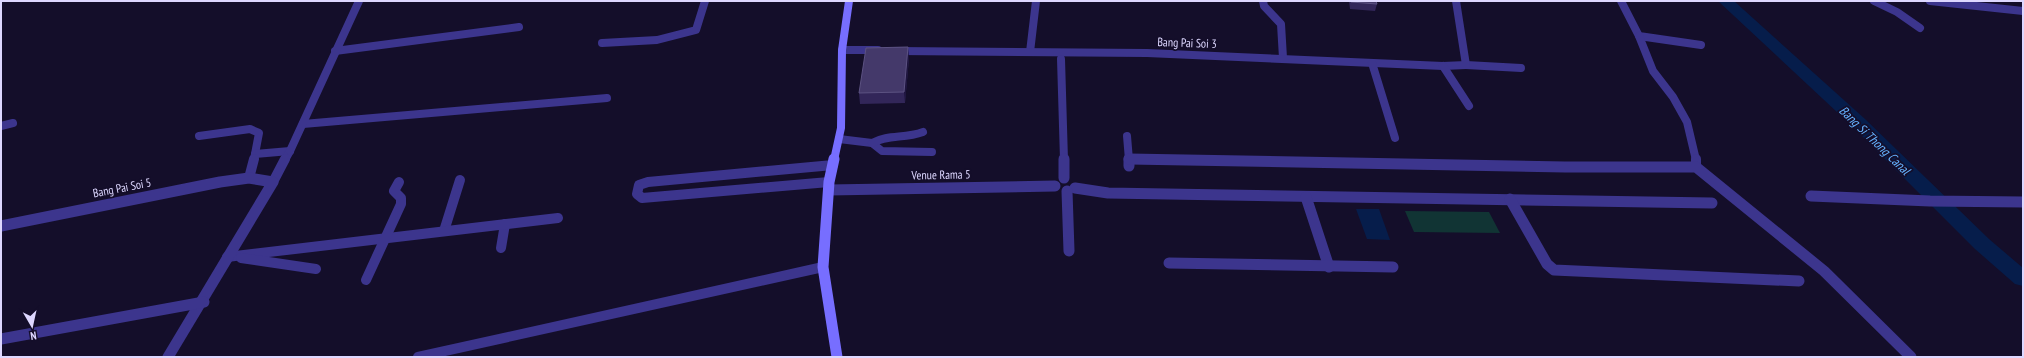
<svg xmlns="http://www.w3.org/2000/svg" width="2024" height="358" font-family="'PT Sans Narrow',sans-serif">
  <rect width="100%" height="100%" fill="#140e2a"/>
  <path fill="#113434" d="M1405 211 1489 212 1500 233 1414 232Z"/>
  <path fill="#061d4b" d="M1356 209H1379L1390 240 1367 239Z"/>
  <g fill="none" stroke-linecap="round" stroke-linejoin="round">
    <path fill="#061d4b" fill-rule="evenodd" d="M1718 1H1734L1865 119 1989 239 2023 268V286L2015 284 1975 249 1853 127Z"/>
    <g stroke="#3c358d" stroke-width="8">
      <path d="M1263 1 1264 6 1281 24 1283 58"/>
      <path d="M1621 1 1639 36 1701 45"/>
      <path d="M1639 36 1653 71 1673 97 1687 122 1696 160"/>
      <path d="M602 43 657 40 696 30 705 1"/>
      <path d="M1030 52 1036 1"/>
      <path d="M1466 65 1521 68"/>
      <path d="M303 124 607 98"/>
      <path d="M199 136 250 129 259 133 255 154"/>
      <path d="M839 139 872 143 882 151 932 152"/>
      <path d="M872 143C889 134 904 139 923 132"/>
      <path d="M254 160 255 154 290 151"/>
      <path d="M285 160 290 151"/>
    </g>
    <g stroke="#3c358d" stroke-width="10">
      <path d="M1696 159V167"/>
      <path d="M249 178 254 159"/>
      <path d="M273 182 285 159"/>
      <path d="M829 182 642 198 637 194 639 185 648 182 833 165"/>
      <path d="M444 231 460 180"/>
      <path d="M501 248 505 224"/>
      <path d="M227 257 558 218"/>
      <path d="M241 258 316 269"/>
      <path d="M366 280 401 204V198L394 191 399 182"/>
      <path d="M418 357 823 267"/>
    </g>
    <g stroke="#3c358d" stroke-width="8">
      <path d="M1874 1 1897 12 1920 28"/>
      <path d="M1930 1 2023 11"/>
      <path d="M842 50H878"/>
      <path d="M335 51 519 27"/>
      <path d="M896 51 1147 53 1443 66 1466 65 1456 1"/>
      <path d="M1061 59 1064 160"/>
      <path d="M1372 63 1395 138"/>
      <path d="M1443 66 1469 106"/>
      <path d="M1 126 13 123"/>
      <path d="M1127 136 1129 160"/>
      <path d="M290 151 359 1"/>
      <path d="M1129 159 1158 160"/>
    </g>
    <g stroke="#3c358d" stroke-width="11">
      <path d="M1064 159V178"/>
      <path d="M1129 159V166"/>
      <path d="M1129 159 1565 167H1696L1824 271 1911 357"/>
      <path d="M1075 188 1108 193 1712 203"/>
      <path d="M829 190 1055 186"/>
      <path d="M1067 191 1069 251"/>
      <path d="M1811 196 1930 201 2023 202"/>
      <path d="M1306 197 1329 267"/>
      <path d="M1510 199 1547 264 1554 270 1799 281"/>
      <path d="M1 226 220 182 249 178 273 182 168 357"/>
      <path d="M1169 263 1393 267"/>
      <path d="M1 339 204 302"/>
    </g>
    <path stroke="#776eff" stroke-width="8" d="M834 160 841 128 842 50 849 1"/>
    <path stroke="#776eff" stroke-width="11" d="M834 159 829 182 823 267 837 357"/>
  </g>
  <g fill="#322659">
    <path d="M1349 1H1376L1377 4 1375 11 1350 9Z"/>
    <path d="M909 58 905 103 860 104 859 93Z"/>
  </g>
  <path fill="#1e153e" d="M908 47 909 58 905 103 904 92Z"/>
  <g fill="#44396a" stroke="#5c5282">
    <path d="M1351 1H1376L1377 4 1351 2Z"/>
    <path d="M908 47 904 92 859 93 866 48Z"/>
  </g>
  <g text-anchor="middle" stroke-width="3.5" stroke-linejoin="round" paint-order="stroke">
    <g font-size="12" fill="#ddd7ff" stroke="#140e2a">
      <text transform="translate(1187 43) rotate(2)" y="4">Bang Pai Soi 3</text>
      <text transform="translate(941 175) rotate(-1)" y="4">Venue Rama 5</text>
      <text transform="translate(122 188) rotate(-11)" y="4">Bang Pai Soi 5</text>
    </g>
    <g font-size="13" font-style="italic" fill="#65b2ff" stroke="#140e2a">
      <text transform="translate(1875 140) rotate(44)" y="5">Bang Si Thong Canal</text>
    </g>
  </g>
  <rect width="2024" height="358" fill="none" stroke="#ddd7ff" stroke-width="4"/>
  <g transform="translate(32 326) rotate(171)" stroke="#140e2a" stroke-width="3" paint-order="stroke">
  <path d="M0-3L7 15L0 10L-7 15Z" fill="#ddd7ff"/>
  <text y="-6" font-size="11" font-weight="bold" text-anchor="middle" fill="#ddd7ff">N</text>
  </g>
</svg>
